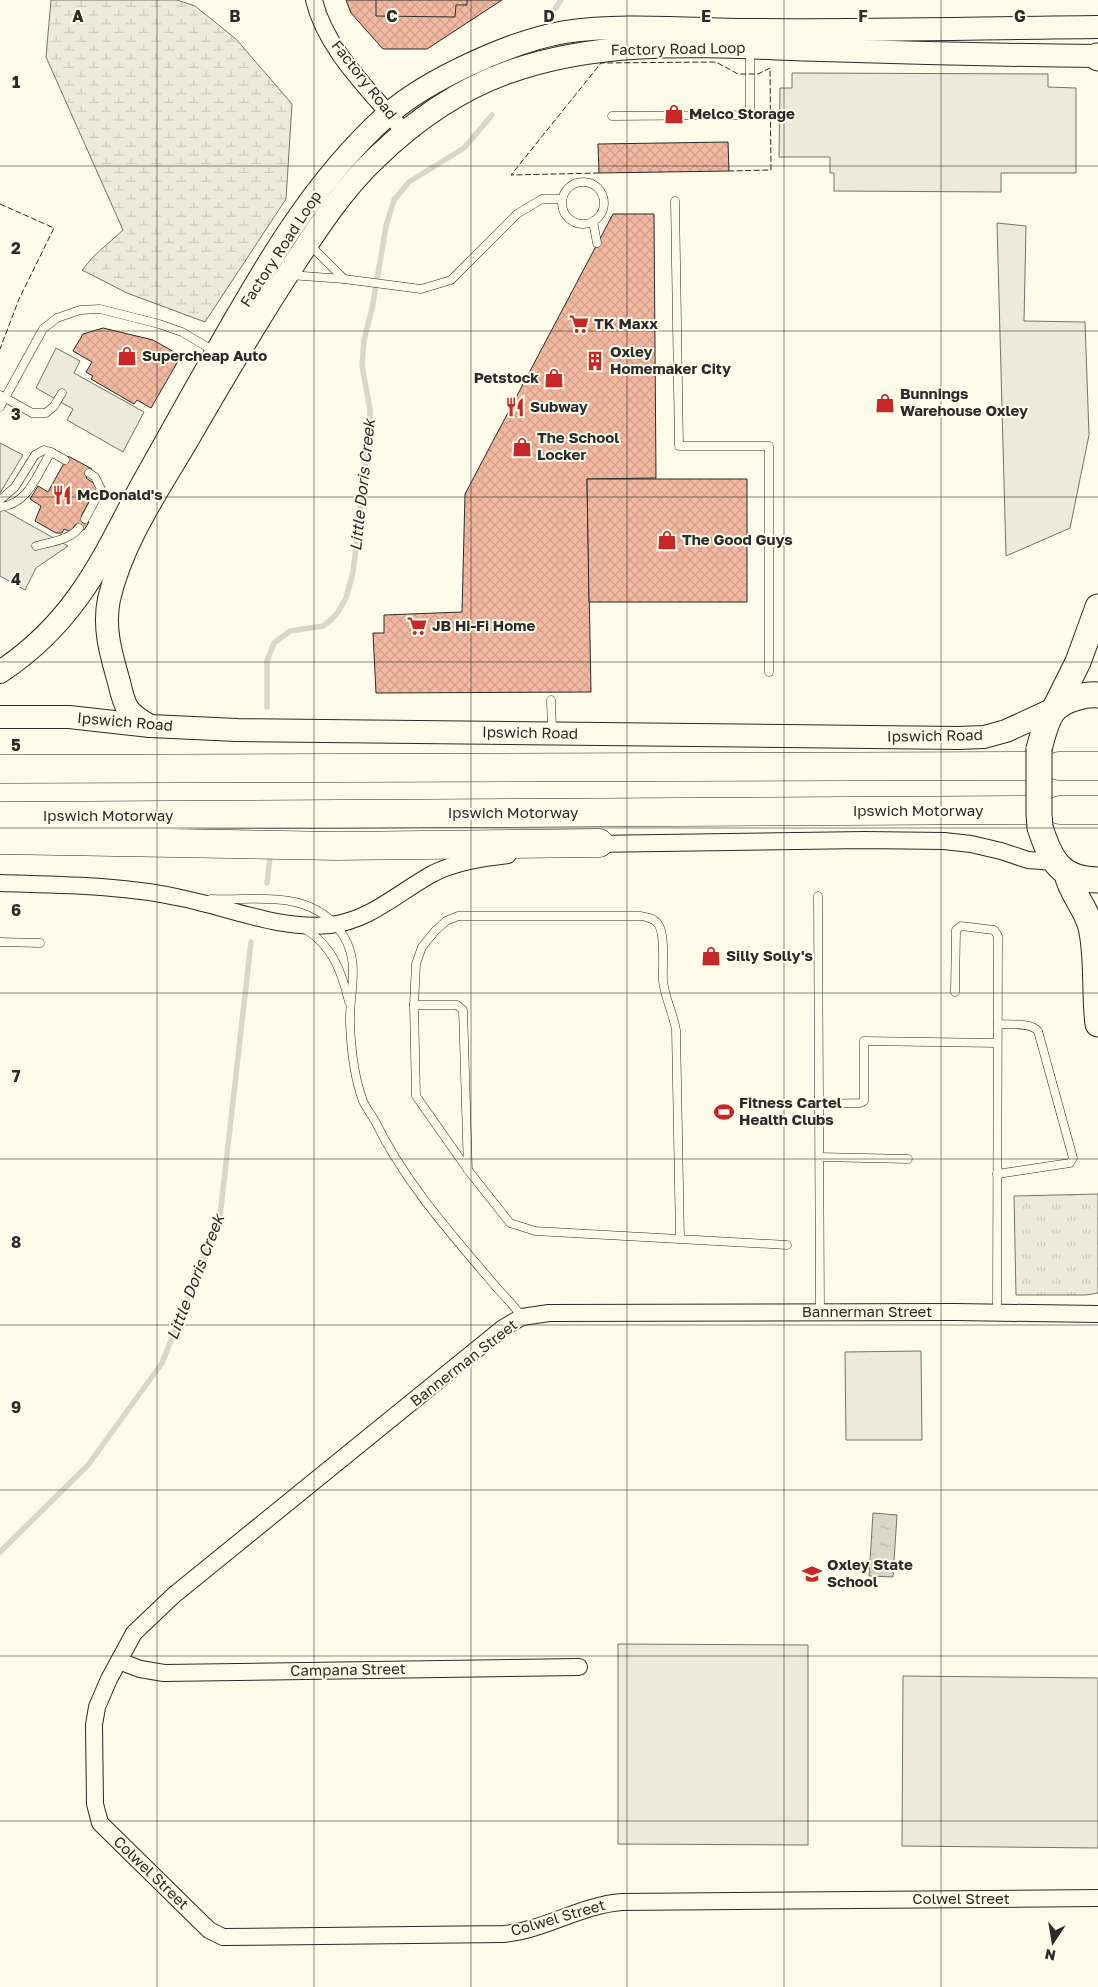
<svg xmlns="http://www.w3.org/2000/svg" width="1098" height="1987" font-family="'Golos Text',sans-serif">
  <defs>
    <pattern id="wetland-marsh" width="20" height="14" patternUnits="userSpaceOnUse" patternTransform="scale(1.25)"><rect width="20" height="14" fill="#ecebdb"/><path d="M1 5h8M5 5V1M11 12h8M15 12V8" fill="none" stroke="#cbcabc"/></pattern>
    <pattern id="park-tufts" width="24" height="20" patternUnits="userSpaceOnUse" patternTransform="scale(1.25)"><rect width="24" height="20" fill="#ecebdb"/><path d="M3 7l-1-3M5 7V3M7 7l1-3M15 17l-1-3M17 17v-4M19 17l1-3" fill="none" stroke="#cbcabc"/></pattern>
    <pattern id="water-ripples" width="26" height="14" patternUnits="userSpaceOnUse" patternTransform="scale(1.25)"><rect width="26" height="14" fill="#d8d7c9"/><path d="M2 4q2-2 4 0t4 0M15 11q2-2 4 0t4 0" fill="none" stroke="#bab9ad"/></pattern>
    <pattern id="building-cross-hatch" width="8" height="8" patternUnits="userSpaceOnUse" patternTransform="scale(1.25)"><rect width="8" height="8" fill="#f2b8a0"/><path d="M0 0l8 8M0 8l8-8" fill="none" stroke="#d09e8a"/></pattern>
  </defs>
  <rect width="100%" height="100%" fill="#fdfbea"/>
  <g fill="#ecebdb" stroke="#74746e">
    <path d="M921 1351 922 1440H846L845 1352Z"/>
    <path d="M618 1644 808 1645V1845L618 1844Z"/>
    <path d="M903 1676 1098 1678V1848L902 1846Z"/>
  </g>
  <path fill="url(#wetland-marsh)" stroke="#74746e" d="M51 0H177L195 6 236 39 292 104 286 199 205 322 127 293 82 270 94 256 123 230 46 57Z"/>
  <path fill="url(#park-tufts)" stroke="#74746e" d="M1098 1194V1293L1086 1295H1016L1014 1196Z"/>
  <g fill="#eceadb" stroke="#74746e">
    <path d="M792 73 1048 74V87L1076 88V173H1001V192L834 191V173H830V157H779L780 88H792Z"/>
    <path d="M997 223 1026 226 1024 321 1085 322 1089 435 1070 528 1006 556Z"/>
    <path d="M56 348 80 361 74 373 144 412 123 452 67 420 73 409 36 388Z"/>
    <path d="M0 443 23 455 0 493Z"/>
    <path d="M0 508 68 546 36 568 25 590 0 576Z"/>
  </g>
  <path fill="url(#water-ripples)" stroke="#74746e" d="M873 1513 897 1515 893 1577 869 1576Z"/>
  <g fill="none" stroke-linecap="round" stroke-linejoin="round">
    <g stroke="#d8d7c9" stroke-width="5.5">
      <path d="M555 9 561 0"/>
      <path d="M267 707V661L274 643 290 631 323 626 331 620 338 612 346 598 353 572 369 437 370 409 362 366 364 340 372 309 386 226 394 200 409 182 464 148 492 115"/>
      <path d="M267 883 270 857"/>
      <path d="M0 1552 88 1465 162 1363 220 1216 251 942"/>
    </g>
  </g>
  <g fill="url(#building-cross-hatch)" stroke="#2b2b2b">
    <path d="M346 0H502L427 49H383L351 13Z"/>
    <path d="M376 0H467V5H456L455 17 376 16Z"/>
    <path d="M728 142 729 171 599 173 598 144Z"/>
    <path d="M613 214H654L656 478 587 479 591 692 376 693 373 633H384V615L462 612 465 494Z"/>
    <path d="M103 328 153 340 181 356 151 408 137 400 134 404 91 379 93 376 86 372 92 362 73 351 83 334Z"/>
    <path d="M68 456 92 469 86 478 98 486 81 516 89 522 84 530 75 525 71 532 64 529 62 533H56L35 521 41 506 30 499 38 486 48 492Z"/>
    <path d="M587 479H747V602H589Z"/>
  </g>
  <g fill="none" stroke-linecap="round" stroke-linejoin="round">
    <defs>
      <g id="service">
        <path d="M612 116 750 115V50"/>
        <circle cx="583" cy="203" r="21"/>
        <path d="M675 201 679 446H769V672"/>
        <path d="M593 221 597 243"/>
        <path d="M310 245 344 279"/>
        <path d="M290 275 344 279 421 289 451 280 517 214 542 199H562"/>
        <path d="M0 395 32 413H46L54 406 62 393"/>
        <path d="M0 407 43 329 57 318 80 310 100 309 159 324 182 332 214 351"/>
        <path d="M0 500 15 487 35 455 44 450 51 452 65 460"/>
        <path d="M0 507C29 504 37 474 51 452"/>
        <path d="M85 519 101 489 95 477 89 473"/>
        <path d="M36 546C50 542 70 540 79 528"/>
        <path d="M551 700 552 731"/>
        <path d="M818 896 820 1312"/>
        <path d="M211 899C256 901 306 889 338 928 363 959 349 989 350 1023 351 1049 354 1077 363 1101 366 1108 371 1114 375 1121 405 1183 453 1236 497 1288 506 1298 515 1307 522 1317"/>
        <path d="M305 929C333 946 342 973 349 1002"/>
        <path d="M0 942 40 943"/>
        <path d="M955 992 956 930 961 926 994 930 998 936 997 1313"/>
        <path d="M414 1005H457L463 1010 468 1170"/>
        <path d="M819 1104 860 1103 864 1101V1041L997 1043"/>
        <path d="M820 1157 908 1159"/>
        <path d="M997 1174 1070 1163 1073 1158 1038 1031C1031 1022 1009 1025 998 1024"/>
        <path d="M680 1239 676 1030C673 1013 665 998 663 981 662 968 666 934 658 924 654 918 647 917 641 916H458L446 921 435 931 422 947 416 964 414 1005 416 1096 468 1170 510 1223 535 1231 787 1245"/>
      </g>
      <g id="minor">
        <path d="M314 0C326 51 372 92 404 132"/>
        <path d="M591 844 865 840 944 841 971 844 1001 851 1028 860 1055 862"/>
        <path d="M0 883C59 885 124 885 181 898 231 908 278 930 330 925 370 921 400 891 434 873 456 862 483 858 508 855"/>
        <path d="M1098 1314 955 1312 549 1313 522 1317 503 1328 174 1595 134 1633 109 1679 97 1707 94 1725 95 1804 100 1823 209 1930 223 1937 504 1934C545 1930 581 1905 622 1902L1098 1898"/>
        <path d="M119 1661 140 1669 164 1673 579 1667"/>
      </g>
      <g id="secondary">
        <path d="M0 672C74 623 101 563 140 488 157 457 175 426 192 395 249 296 301 193 386 116 426 80 512 41 565 32 625 23 689 30 750 30 866 31 982 28 1098 27"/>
        <path d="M0 717H69L150 726 237 730 958 738 984 737 1006 731 1054 709"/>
        <path d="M150 726C142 721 134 717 128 709 123 701 121 691 119 682 111 654 103 628 109 599 123 539 161 486 191 434 225 375 260 316 298 258 321 223 345 187 376 158 413 122 457 91 506 73 607 36 716 47 822 50 914 53 1006 55 1098 56"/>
      </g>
      <g id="primary">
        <path d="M1097 56 1098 58"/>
        <path d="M1055 708 1078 662 1098 607"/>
        <path d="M1039 749C1042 738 1047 716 1056 708 1066 699 1085 694 1098 695"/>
        <path d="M1040 827C1050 860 1061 880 1098 880"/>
        <path d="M1067 874C1071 893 1086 908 1091 927 1098 958 1094 992 1098 1024"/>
      </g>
      <g id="motorway">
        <path d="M1059 766H1098"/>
        <path d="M0 769 1025 766"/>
        <path d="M1060 810H1098"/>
        <path d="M0 816 1026 810"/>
        <path d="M0 840 337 846 599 843"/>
      </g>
    </defs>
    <use href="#service" stroke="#2b2b2b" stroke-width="9"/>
    <use href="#minor" stroke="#2b2b2b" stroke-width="18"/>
    <use href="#secondary" stroke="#2b2b2b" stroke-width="24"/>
    <use href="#primary" stroke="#2b2b2b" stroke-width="27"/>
    <use href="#motorway" stroke="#2b2b2b" stroke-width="29"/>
    <use href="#service" stroke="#fdfbea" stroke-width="8"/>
    <use href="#minor" stroke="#fdfbea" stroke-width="16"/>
    <use href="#secondary" stroke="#fdfbea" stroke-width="22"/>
    <use href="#primary" stroke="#fdfbea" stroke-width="25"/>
    <use href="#motorway" stroke="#fdfbea" stroke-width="28"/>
    <defs>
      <path id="primary-bridge" d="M1039 749V814L1040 827"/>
    </defs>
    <use href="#primary-bridge" stroke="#2b2b2b" stroke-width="27" stroke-linecap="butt"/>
    <use href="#primary-bridge" stroke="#fdfbea" stroke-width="25"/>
    <g stroke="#2b2b2b" stroke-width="1" stroke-dasharray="6 2.5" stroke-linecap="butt">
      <path d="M599 173 511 175 601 63 716 62 738 74H758L770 68 771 170 729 171"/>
      <path d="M0 204 54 228 19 299 0 349"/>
    </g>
  </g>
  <path fill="none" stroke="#2b2b2b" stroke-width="1" stroke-opacity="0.55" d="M157 0V1987M314 0V1987M471 0V1987M627 0V1987M784 0V1987M941 0V1987M0 166H1098M0 331H1098M0 497H1098M0 662H1098M0 828H1098M0 993H1098M0 1159H1098M0 1325H1098M0 1490H1098M0 1656H1098M0 1821H1098"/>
  <defs>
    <symbol id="shop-bare" viewBox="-9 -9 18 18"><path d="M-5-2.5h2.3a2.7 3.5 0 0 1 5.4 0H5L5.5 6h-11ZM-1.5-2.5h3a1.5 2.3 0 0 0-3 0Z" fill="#c62828" stroke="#fdfbea" stroke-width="2.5" paint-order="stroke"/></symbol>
    <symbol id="supermarket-bare" viewBox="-9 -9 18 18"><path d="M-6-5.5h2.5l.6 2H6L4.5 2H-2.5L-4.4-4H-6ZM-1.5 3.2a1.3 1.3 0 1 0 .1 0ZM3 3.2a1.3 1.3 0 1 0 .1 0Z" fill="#c62828" stroke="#fdfbea" stroke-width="2.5" paint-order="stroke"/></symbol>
    <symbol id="building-bare" viewBox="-9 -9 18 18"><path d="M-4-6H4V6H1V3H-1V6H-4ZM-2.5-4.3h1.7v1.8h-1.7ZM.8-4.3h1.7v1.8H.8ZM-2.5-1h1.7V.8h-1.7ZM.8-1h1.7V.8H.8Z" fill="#c62828" stroke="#fdfbea" stroke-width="2.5" paint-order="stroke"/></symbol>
    <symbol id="restaurant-bare" viewBox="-9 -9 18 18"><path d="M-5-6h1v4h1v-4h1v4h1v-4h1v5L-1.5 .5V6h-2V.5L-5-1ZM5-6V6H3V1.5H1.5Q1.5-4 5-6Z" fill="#c62828" stroke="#fdfbea" stroke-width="2.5" paint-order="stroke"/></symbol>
    <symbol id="stadium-bare" viewBox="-9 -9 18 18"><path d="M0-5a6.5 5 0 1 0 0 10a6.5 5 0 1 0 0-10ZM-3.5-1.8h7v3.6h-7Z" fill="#c62828" stroke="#fdfbea" stroke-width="2.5" paint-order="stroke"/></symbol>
    <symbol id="school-bare" viewBox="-9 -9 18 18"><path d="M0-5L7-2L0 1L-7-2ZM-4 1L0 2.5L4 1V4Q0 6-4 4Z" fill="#c62828" stroke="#fdfbea" stroke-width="2.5" paint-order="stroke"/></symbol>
  </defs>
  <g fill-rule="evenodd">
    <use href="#shop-bare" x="660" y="100" width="28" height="28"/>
    <use href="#supermarket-bare" x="565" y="310" width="28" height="28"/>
    <use href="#shop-bare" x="113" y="342" width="28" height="28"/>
    <use href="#building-bare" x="581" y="347" width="28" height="28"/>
    <use href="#shop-bare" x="540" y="364" width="28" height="28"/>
    <use href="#shop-bare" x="871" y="389" width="28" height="28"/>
    <use href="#restaurant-bare" x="501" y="393" width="28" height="28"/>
    <use href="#shop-bare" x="508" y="433" width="28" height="28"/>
    <use href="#restaurant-bare" x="48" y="481" width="28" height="28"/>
    <use href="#shop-bare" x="653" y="526" width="28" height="28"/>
    <use href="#supermarket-bare" x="403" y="612" width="28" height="28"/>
    <use href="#shop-bare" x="697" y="942" width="28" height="28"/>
    <use href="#stadium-bare" x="710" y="1098" width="28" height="28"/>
    <use href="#school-bare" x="798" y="1560" width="28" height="28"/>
  </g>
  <g text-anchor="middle" stroke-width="4" stroke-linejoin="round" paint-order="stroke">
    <g font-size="15" fill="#2b2b2b" stroke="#fdfbea">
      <text transform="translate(678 49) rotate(-1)" y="5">Factory Road Loop</text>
      <text transform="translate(364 80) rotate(52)" y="5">Factory Road</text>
      <text transform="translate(281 249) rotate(-57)" y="5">Factory Road Loop</text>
      <text transform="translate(125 722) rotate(5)" y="5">Ipswich Road</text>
      <text transform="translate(530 733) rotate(1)" y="5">Ipswich Road</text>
      <text transform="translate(935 736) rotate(-1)" y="5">Ipswich Road</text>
      <text x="918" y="816">Ipswich Motorway</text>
      <text x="513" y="818">Ipswich Motorway</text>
      <text x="108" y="821">Ipswich Motorway</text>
      <text x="867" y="1317">Bannerman Street</text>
      <text transform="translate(464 1363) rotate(-38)" y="5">Bannerman Street</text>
      <text transform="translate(348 1670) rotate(-1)" y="5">Campana Street</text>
      <text transform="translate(151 1873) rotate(44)" y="5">Colwel Street</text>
      <text x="961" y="1904">Colwel Street</text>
      <text transform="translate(558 1918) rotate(-16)" y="5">Colwel Street</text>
    </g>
    <g font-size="15" font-weight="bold" fill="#2b2b2b" stroke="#fdfbea" text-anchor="start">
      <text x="689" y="119">Melco Storage</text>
      <text x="594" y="329">TK Maxx</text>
      <text x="610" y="357">Oxley<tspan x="610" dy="17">Homemaker City</tspan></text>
      <text x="142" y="361">Supercheap Auto</text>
      <text x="539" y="383" text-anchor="end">Petstock</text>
      <text x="900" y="399">Bunnings<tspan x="900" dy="17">Warehouse Oxley</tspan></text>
      <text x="530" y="412">Subway</text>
      <text x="537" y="443">The School<tspan x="537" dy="17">Locker</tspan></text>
      <text x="77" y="500">McDonald's</text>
      <text x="682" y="545">The Good Guys</text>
      <text x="432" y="631">JB Hi-Fi Home</text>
      <text x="726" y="961">Silly Solly's</text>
      <text x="739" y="1108">Fitness Cartel<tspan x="739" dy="17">Health Clubs</tspan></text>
      <text x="827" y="1570">Oxley State<tspan x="827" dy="17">School</tspan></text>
    </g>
    <g font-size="16" font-style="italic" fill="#2b2b2b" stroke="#fdfbea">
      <text transform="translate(362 485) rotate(-84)" y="6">Little Doris Creek</text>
      <text transform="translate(195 1277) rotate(-69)" y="6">Little Doris Creek</text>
    </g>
  </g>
  <g font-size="16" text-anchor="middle" font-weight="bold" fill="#2b2b2b" stroke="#fdfbea" stroke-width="4" stroke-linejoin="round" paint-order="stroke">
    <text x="78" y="22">A</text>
    <text x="235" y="22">B</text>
    <text x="392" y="22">C</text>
    <text x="549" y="22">D</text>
    <text x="706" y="22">E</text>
    <text x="863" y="22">F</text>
    <text x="1020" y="22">G</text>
    <text x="16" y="88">1</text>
    <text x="16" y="254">2</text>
    <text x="16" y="420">3</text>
    <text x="16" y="585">4</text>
    <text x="16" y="751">5</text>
    <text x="16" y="916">6</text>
    <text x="16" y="1082">7</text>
    <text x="16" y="1248">8</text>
    <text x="16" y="1413">9</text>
  </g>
  <g transform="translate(1053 1942) rotate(192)" stroke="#fdfbea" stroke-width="4" paint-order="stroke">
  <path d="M0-4L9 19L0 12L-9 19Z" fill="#2b2b2b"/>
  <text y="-8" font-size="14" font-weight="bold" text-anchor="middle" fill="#2b2b2b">N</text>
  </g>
</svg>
